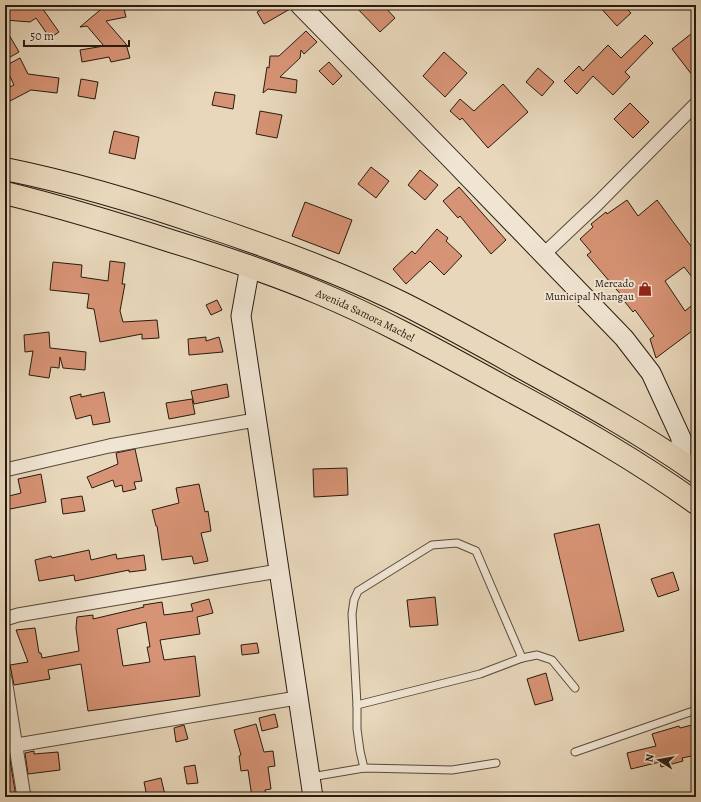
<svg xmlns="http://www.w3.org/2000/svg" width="701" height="802" font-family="Alegreya,serif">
  <rect width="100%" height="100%" fill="#e8d7bb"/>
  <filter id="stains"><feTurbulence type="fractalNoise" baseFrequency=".005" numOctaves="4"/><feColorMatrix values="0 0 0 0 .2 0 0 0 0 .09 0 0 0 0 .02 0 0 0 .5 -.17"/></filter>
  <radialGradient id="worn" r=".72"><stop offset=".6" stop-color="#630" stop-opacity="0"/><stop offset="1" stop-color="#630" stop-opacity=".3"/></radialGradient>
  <g fill="#d79375" stroke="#271b0f" fill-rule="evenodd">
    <path d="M5 5H40L59 32 50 38 36 18 30 22 5 20Z"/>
    <path d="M106 5H123L126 17 106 21 126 44 130 58 111 62 109 57 82 62 80 50 104 46 87 26 80 27Z"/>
    <path d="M269 5H289L290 9 264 24 257 12Z"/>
    <path d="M354 5H383L395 18 380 32Z"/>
    <path d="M598 5H623L631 13 617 26Z"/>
    <path d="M5 28 19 52 5 60Z"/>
    <path d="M696 30V80L672 49Z"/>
    <path d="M306 31 317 42 304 54 301 50 300 58 280 77 297 80 296 93 268 89 263 93 267 67 269 68 270 56H279Z"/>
    <path d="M645 35 653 43 625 72 630 77 613 95 593 76 577 94 564 81 579 66 583 71 608 45 621 58Z"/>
    <path d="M444 52 467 73 445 97 423 76Z"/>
    <path d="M20 58 28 74 59 78 57 93 31 90 10 101 5 89 14 85 5 66Z"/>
    <path d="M329 62 342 76 333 85 319 71Z"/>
    <path d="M538 68 554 82 542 96 526 82Z"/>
    <path d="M81 79 98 82 95 99 78 96Z"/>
    <path d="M503 84 528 112 488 148 462 118 460 120 450 111 460 99 474 111Z"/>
    <path d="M215 92 235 95 233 109 212 105Z"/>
    <path d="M630 103 649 122 633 138 614 119Z"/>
    <path d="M260 111 282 115 277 138 256 134Z"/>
    <path d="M114 131 139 137 135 159 109 153Z"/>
    <path d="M371 167 389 181 376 198 358 184Z"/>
    <path d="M420 170 438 185 425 200 408 185Z"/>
    <path d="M459 187 506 240 491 254 460 216 458 218 443 201Z"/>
    <path d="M627 200 638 216 657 200 696 253V282L684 267 665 281 685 311 696 302V328L656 358 650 339 654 336 635 310 633 312 621 297 622 296 587 255 591 252 580 239 593 227 591 224 606 212 607 214Z"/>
    <path d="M305 202 352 220 339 254 292 236Z"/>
    <path d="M437 229 448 238 446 241 462 256 444 275 430 261 406 284 393 269 412 251 415 254Z"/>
    <path d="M110 261 125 263 122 284H125L120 311 123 322 157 320 159 338 142 339V334L100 342 94 309 87 308 89 294 50 290 53 262 82 265 81 277 108 281Z"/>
    <path d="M217 300 222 310 211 315 206 305Z"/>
    <path d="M49 332 50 348 86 352 85 370 63 368 60 357 59 368 51 367 49 378 29 375 33 351 25 352 24 335Z"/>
    <path d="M206 337V341L219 337 223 352 189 355 188 339Z"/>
    <path d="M227 384 229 397 194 404 191 391Z"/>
    <path d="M104 392 110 422 93 425 91 415 76 419 70 397 81 394V397Z"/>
    <path d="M192 399 195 414 169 419 166 403Z"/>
    <path d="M135 449 142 481 134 482 136 489 123 492 122 485 115 487 113 480 92 488 87 477 118 464 116 453Z"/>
    <path d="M347 468 348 495 314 497 313 469Z"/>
    <path d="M41 474 46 502 5 510V497L21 493 18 479Z"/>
    <path d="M199 484 205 512 208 511 211 531 201 533 208 561 194 564 192 556 162 560 157 526H156L152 510 179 503 176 488Z"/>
    <path d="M82 496 85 511 63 514 61 499Z"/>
    <path d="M599 524 624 631 579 641 554 534Z"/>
    <path d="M89 550 91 560 116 554 117 559 144 555 146 570 129 572V570L75 581 74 575 39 581 35 560 51 556 52 558Z"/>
    <path d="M673 572 679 590 658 597 651 579Z"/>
    <path d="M435 597 438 625 410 627 407 600Z"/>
    <path d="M209 599 213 613 197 617 200 634 160 640 164 660 195 656 200 696 88 711 81 664 48 670 50 679 14 685 10 665 28 662 16 630 35 628 39 653H41L42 658 79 651 76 628 77 617 93 615V619L144 607 143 605 162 602 164 615 193 611 191 604ZM146 622 150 647H147L150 662 123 666 117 629Z"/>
    <path d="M257 643 259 653 242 655 241 645Z"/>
    <path d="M546 673 553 700 535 705 527 679Z"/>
    <path d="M275 714 278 727 262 731 259 718Z"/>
    <path d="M256 724 264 752 273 751 275 766 268 767 271 789 265 790 266 795 252 797 248 770 241 771 239 756 241 755 234 730Z"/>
    <path d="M696 724V755L682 758 683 761 661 767 660 762 631 769 627 753 656 746 652 734 679 726 680 728Z"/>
    <path d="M184 725 188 739 176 742 174 728Z"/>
    <path d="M34 751V754L58 752 60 770 28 774 25 753Z"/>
    <path d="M9 754 16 797H5V755Z"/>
    <path d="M195 765 198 783 187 784 184 767Z"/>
    <path d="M161 778 165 795 147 797 144 782Z"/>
  </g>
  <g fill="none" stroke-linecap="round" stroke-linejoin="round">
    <defs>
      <g id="lane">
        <path d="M357 705 480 674 522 658 537 655 552 660 575 688"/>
        <path d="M575 752 696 710"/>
        <path d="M364 768 360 751 357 729V705L352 614 354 600 358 591 432 545 457 543 476 551 522 658"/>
        <path d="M311 777 364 768 452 770 496 763"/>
      </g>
      <g id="street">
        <path d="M543 255 598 203 696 104"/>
        <path d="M5 470 109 446 255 420"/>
        <path d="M5 619 18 615 278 571"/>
        <path d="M5 679 24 797"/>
        <path d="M5 747 297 698"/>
      </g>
      <g id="secondary">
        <path d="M300 5 452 160 624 338 651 373 681 438V461"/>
        <path d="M250 266 241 316 313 797"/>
      </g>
      <g id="highway">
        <path d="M5 169C74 183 141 203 207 226 273 248 339 272 402 303 444 324 485 347 526 370 584 402 642 434 696 472"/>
        <path id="s1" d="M5 193C62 207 118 224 174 242 223 257 271 273 319 293 386 321 449 357 513 392 576 426 638 461 696 503"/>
      </g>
    </defs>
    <use href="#lane" stroke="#574a3a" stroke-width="9"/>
    <use href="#street" stroke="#574a3a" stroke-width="15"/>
    <use href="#secondary" stroke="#271b0f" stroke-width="21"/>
    <use href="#highway" stroke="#271b0f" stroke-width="24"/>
    <use href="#lane" stroke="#f0e5d3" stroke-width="7"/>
    <use href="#street" stroke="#f0e5d3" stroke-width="13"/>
    <use href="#secondary" stroke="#f0e5d3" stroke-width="19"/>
    <use href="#highway" stroke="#e8d7bb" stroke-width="22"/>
  </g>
  <defs>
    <symbol id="shop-bare" viewBox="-9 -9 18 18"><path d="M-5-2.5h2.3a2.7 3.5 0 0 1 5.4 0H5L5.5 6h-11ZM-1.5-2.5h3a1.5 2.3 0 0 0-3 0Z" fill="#8f2418" stroke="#f0e5d3" stroke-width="2.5" paint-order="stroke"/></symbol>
  </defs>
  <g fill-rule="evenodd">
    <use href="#shop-bare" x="635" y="279" width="20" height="20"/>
  </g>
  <g text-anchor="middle" stroke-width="4" stroke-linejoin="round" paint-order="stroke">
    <g font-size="11" fill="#271b0f" stroke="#f0e5d3" text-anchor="end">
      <text x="634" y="287">Mercado<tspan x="634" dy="13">Municipal Nhangau</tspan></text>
    </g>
    <g font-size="11" fill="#271b0f" stroke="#f0e5d3">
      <text dy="4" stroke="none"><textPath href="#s1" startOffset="381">Avenida Samora Machel</textPath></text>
    </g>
  </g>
  <rect width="701" height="802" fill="none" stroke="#e8d7bb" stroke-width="20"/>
  <rect x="6" y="6" width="689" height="790" fill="none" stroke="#271b0f" stroke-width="2"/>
  <rect x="10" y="10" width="681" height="782" fill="none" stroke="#271b0f"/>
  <g transform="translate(659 760) rotate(281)" stroke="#f0e5d3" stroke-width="3" paint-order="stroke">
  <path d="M0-3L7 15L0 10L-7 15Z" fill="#271b0f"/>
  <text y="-6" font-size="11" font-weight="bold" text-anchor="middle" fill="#271b0f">N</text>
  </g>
  <path d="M24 40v6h105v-6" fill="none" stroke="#271b0f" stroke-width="2"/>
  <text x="30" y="40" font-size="12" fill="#271b0f" stroke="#f0e5d3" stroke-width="3" paint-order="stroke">50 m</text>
  <rect width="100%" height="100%" filter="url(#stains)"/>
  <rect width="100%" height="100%" fill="url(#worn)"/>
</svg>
